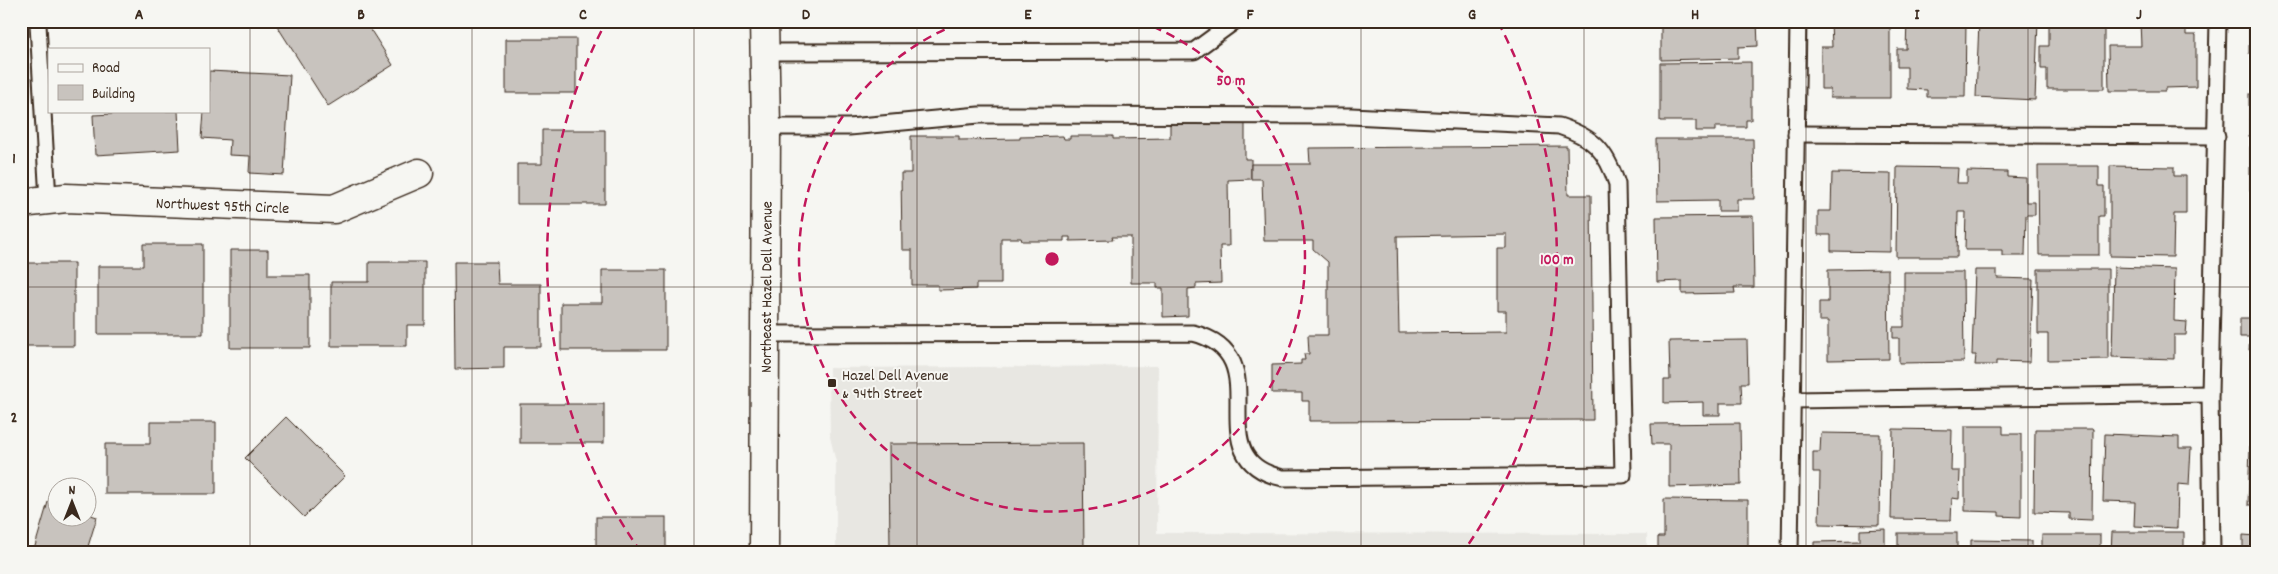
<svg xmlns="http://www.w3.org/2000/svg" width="2278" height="574" font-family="Dekko,sans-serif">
  <rect width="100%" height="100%" fill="#f6f6f2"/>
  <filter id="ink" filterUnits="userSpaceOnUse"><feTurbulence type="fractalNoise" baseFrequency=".02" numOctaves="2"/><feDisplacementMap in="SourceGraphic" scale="10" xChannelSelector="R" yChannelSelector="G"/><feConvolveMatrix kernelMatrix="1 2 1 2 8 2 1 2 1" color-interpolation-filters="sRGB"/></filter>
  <g filter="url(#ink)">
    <path fill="#e8e7e2" d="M1158 366 1157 533 1647 534V553H836V462L830 437 829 368Z"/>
    <g fill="#c8c3be" stroke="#3b2a1e" fill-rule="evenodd">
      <path d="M274 21H365L393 65 328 106Z"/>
      <path d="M1661 21H1757L1758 46 1738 47V58L1661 60Z"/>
      <path d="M1831 21H1890V98H1830V89H1821V47H1832Z"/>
      <path d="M1907 21H1966L1965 97H1927V90L1907 89V67H1897V49H1906Z"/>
      <path d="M1979 21H2038L2035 100 1976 97Z"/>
      <path d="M2049 21H2104V89H2047V69H2041V46H2049Z"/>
      <path d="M2140 21H2186V35H2196V87L2165 88V91H2109L2108 46H2141Z"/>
      <rect x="2249" y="21" width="8" height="32"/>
      <rect x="506" y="39" width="70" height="54"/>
      <path d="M1751 62V120H1746V127H1715V131H1696V121H1660V63Z"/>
      <path d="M209 71 290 75 284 175 249 173 250 156 229 155 230 140 202 138 204 111H209Z"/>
      <rect x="2249" y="94" width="8" height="42"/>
      <path d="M113 111H178L180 150 95 155 93 115 113 114Z"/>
      <path d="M1223 121V124H1245V159H1251V179L1228 180 1229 246H1220L1221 283 1196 284V288L1188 289V316L1163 317V288H1157V283H1131V237H1112L1113 240 1070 241V237H1064V241H1022L1021 238H1001V284H976V289L938 290V285H912V250H902L901 173H911V136H959V140L1020 139V137L1063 136 1064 139H1070V136H1113V139L1170 138V124Z"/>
      <path d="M542 130H605V204H517V164H542Z"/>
      <path d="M1656 139H1753L1754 199H1737V211H1718V200L1657 201Z"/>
      <path d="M1567 146 1568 195H1591L1593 420 1309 421V401H1302V393H1272V365L1301 364V360H1305L1304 354H1309L1308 335H1328V262L1313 249V241H1264L1262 179H1251V164H1310L1309 148ZM1506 234V248H1497V311H1506V332L1399 333 1397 236Z"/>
      <rect x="2250" y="147" width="7" height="44"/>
      <path d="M2038 166H2099V186H2104V216H2099V255H2039Z"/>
      <path d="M2110 166 2174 167V176H2186V214H2174L2173 257 2110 256Z"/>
      <path d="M1897 167 1958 168 1957 183H1967V171L2007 172V177L2026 178V202H2035V215H2026L2025 256H2002V250H1965L1966 212H1958L1957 257H1896Z"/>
      <path d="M1832 173 1891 174 1890 252 1831 251V235H1818V211H1831Z"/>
      <rect x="2252" y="209" width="5" height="42"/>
      <path d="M1753 216 1754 287H1734L1735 293 1682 294V281L1657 282 1656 217Z"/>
      <path d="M143 244H203V334H98V266H143Z"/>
      <path d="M230 250H268V275H310V348H230Z"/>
      <path d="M369 262H425V325H407V346H331V282H369Z"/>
      <path d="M454 262H497L498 284H541V347H504V368L455 369Z"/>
      <path d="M26 263H74V346H21V285H26Z"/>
      <path d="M2114 267 2175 269 2174 321 2187 322 2186 335H2174V359L2112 357Z"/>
      <path d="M1888 269 1889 359 1828 360V321H1819V302H1828V270Z"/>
      <path d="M2038 269H2108V359L2048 360V334H2038Z"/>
      <path d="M602 270H666V350H561V303H602Z"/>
      <path d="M1975 270H1997V278L2033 279 2030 362 1996 361V365H1975L1976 355H1972Z"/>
      <path d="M1904 272H1963L1964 362 1899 363V338H1893V327H1904Z"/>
      <path d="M2254 274H2257V379H2253V350H2249L2250 337H2240V318H2254V291L2251 292V279H2254Z"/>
      <path d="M1747 340 1748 383H1741L1742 403H1720V415H1703V402L1664 403V380H1670L1669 341Z"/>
      <rect x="520" y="404" width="84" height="39"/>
      <path d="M286 417 345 476 304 517 245 458Z"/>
      <path d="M150 422H216V494H105V444H150Z"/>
      <path d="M1740 423 1741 485 1669 487V444H1652L1651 424Z"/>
      <path d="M1965 426H2003V434H2021V517L1999 516V512L1965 511Z"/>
      <path d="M1893 429 1952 430 1951 471H1960L1959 499 1952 498 1951 520 1891 519Z"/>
      <path d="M2035 429H2093L2092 520 2069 519V513L2034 512Z"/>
      <path d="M1821 433 1880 434 1879 525 1819 524 1820 472H1813V452H1820Z"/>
      <path d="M2105 434 2179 437V448H2191L2189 485 2178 484 2177 528 2134 526 2135 502 2103 501Z"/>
      <path d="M1083 443 1084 553H924V550H890L889 444Z"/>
      <path d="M2250 445H2257V505H2248Z"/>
      <path d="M1664 499 1748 500V553H1658V537H1664Z"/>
      <path d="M48 502 58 505V516H88V514L97 517 86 553H33Z"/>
      <rect x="596" y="517" width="70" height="36"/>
      <path d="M1885 529V553H1814V542L1860 541V530Z"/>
      <path d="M2112 532H2184V553H2111Z"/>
      <rect x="1898" y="533" width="59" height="20"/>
      <rect x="2042" y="535" width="58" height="18"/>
      <path d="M2243 535 2257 536V553H2243Z"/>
      <path d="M1971 540 2032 541V553H1971Z"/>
      <rect x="470" y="551" width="81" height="2"/>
      <rect x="316" y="552" width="107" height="1"/>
    </g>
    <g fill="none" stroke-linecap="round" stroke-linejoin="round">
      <defs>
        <g id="lane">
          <path d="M38 24 48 200"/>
          <path d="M765 52 1194 51 1235 21"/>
          <path d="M1796 134 2217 136"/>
          <path d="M764 334 1193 333C1284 356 1192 459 1283 478L1623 475 1617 184C1606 150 1593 137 1559 126L1351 116 979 115 849 127H766"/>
          <path d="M1792 400 2210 394"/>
          <path d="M1790 553 1798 21"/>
          <path d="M2212 553 2210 394 2218 21"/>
        </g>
        <g id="street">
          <path id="s1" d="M21 203 66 198 334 209 419 173"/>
        </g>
        <g id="secondary">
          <path id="s2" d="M764 553 766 127 764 21"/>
        </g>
      </defs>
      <use href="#lane" stroke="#3b2a1e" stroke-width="19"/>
      <use href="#street" stroke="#3b2a1e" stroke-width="31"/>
      <use href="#secondary" stroke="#3b2a1e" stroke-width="31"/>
      <use href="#lane" stroke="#f6f6f2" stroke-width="15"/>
      <use href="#street" stroke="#f6f6f2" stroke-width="28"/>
      <use href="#secondary" stroke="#f6f6f2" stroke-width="28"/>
    </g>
  </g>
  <path fill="none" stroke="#3b2a1e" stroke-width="1" stroke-opacity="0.55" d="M250 21V553M472 21V553M694 21V553M917 21V553M1139 21V553M1361 21V553M1584 21V553M1806 21V553M2028 21V553M21 287H2257"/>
  <g fill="none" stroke="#c2185b" stroke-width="2.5" stroke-dasharray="9 6">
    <path d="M1139 21A253 253 0 1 1 965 21"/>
    <path d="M641 552A505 505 0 0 1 606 22M1498 22A505 505 0 0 1 1463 552"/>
  </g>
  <rect fill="#3b2a1e" stroke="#f6f6f2" stroke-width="2" x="827" y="378" width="10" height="10" rx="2.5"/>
  <g text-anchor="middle" stroke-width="4" stroke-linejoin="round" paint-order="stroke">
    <g font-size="16" fill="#3b2a1e" stroke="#f6f6f2">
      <text dy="6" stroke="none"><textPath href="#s1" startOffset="202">Northwest 95th Circle</textPath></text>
      <text dy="6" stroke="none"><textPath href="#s2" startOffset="266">Northeast Hazel Dell Avenue</textPath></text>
    </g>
    <g font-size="16" fill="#3b2a1e" stroke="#f6f6f2" text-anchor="start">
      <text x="842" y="380">Hazel Dell Avenue<tspan x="842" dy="18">&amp; 94th Street</tspan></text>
    </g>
  </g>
  <circle cx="1052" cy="259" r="8" fill="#c2185b" stroke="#f6f6f2" stroke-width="2.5"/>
  <g font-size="15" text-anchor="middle" font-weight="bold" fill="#c2185b" stroke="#f6f6f2" stroke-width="4" stroke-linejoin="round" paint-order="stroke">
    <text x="1231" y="85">50 m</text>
    <text x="1557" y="264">100 m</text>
  </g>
  <rect width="2278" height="574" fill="none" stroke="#f6f6f2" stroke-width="55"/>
  <rect x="48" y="48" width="162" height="65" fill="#f6f6f2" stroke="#aba49d"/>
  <rect x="58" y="64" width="25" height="8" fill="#f6f6f2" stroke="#aba49d"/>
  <text x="92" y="72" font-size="15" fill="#3b2a1e">Road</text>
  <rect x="58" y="85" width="25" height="15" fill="#c8c3be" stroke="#aba49d"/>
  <text x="92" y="98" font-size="15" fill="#3b2a1e">Building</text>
  <g transform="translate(72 502)"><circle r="24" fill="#f6f6f2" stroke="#aba49d"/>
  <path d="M0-4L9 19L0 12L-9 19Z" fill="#3b2a1e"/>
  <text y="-8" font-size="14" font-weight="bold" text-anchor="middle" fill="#3b2a1e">N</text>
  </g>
  <rect x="28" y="28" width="2222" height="518" fill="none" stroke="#3b2a1e" stroke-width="2"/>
  <g font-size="16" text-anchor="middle" font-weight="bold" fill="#3b2a1e">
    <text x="139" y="19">A</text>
    <text x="361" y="19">B</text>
    <text x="583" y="19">C</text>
    <text x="806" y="19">D</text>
    <text x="1028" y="19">E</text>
    <text x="1250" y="19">F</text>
    <text x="1472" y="19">G</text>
    <text x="1695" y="19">H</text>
    <text x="1917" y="19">I</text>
    <text x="2139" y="19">J</text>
    <text x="14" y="163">1</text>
    <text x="14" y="422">2</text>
  </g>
</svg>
